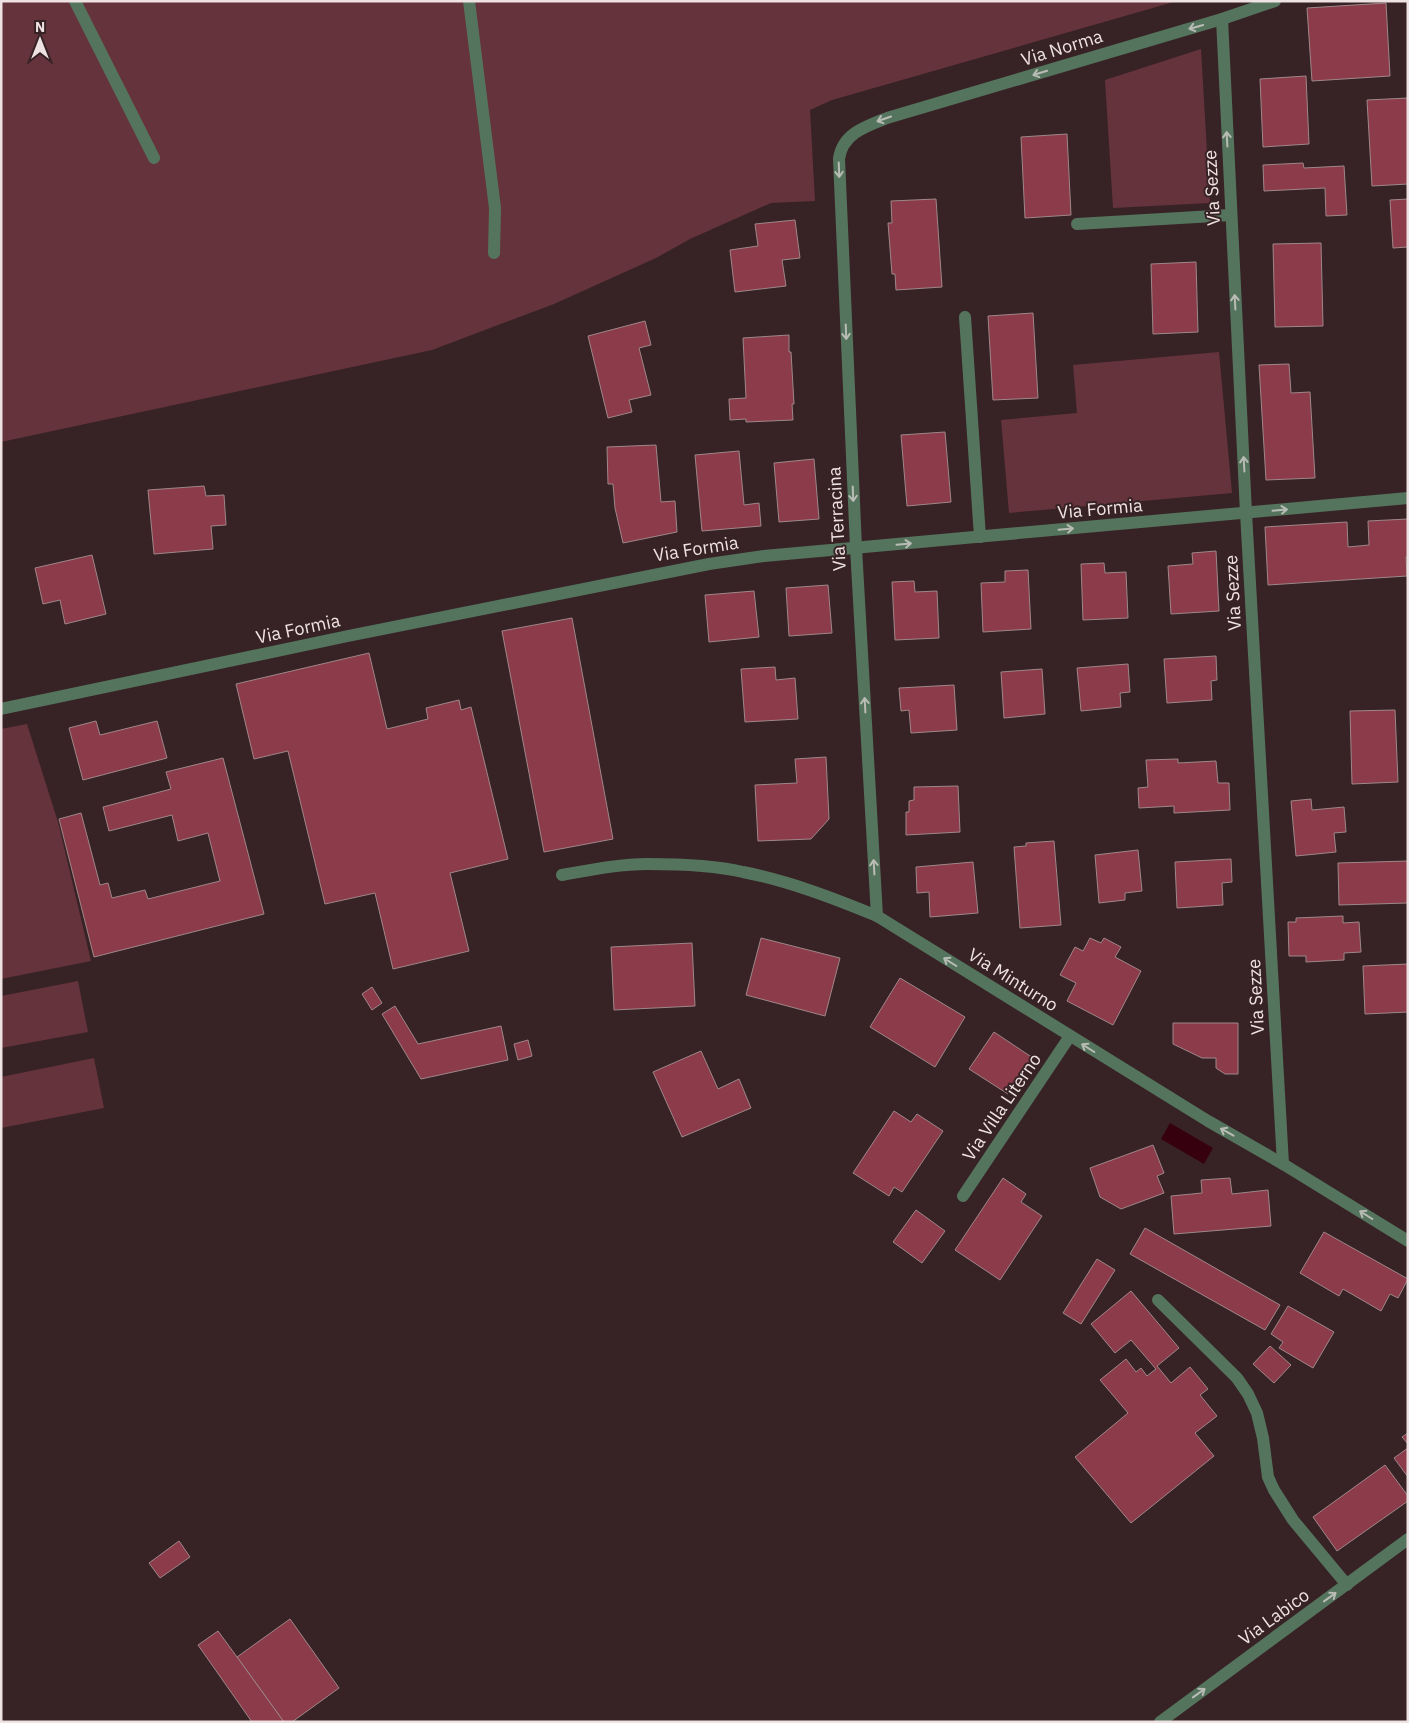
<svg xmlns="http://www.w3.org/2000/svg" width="1409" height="1723" font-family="'IBM Plex Sans',sans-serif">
  <rect width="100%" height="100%" fill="#372325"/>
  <g fill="#65333b">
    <path d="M1 1H1177L832 100 810 110 815 201 771 203 690 239 656 258 554 304 432 350 1 442Z"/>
    <path d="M1201 49 1210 203 1113 208 1105 80Z"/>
    <path d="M1219 352 1232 493 1009 513 1001 420 1077 413 1073 365Z"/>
    <path d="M27 724 58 822 91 961 1 979V729Z"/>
    <path d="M78 981 88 1032 1 1048V996Z"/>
    <path d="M94 1058 104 1108 1 1128V1077Z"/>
  </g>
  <path fill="#37000f" d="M1170 1123 1213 1148 1204 1164 1161 1139Z"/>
  <g fill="#8c3b4a" stroke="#9f8789">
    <path d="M1386 3 1390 76 1312 81 1307 8Z"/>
    <path d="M1306 76 1309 144 1263 147 1260 79Z"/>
    <path d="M1408 98V184L1372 186 1367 100Z"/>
    <path d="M1067 134 1071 215 1025 218 1021 137Z"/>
    <path d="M1303 163 1304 168 1344 166 1347 215 1326 216 1325 188 1264 191 1263 165Z"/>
    <path d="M936 199 942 287 896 290 895 274H892L888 223H892L891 201Z"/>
    <path d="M1408 199V247L1393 248 1390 200Z"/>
    <path d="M795 220 800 258 782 260 786 286 735 292 730 250 758 246 755 224Z"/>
    <path d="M1321 243 1323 326 1275 327 1273 244Z"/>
    <path d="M1196 262 1198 332 1153 334 1151 264Z"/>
    <path d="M1033 313 1038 398 993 400 988 316Z"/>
    <path d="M645 321 651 345 639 348 651 395 629 400 632 412 608 418 588 336Z"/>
    <path d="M789 335V352H791L794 404H792L793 420 746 422V419L730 420 729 399 746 398 743 338Z"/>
    <path d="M1289 364 1291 393 1310 392 1315 478 1266 480 1259 365Z"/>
    <path d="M945 432 951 502 907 506 901 435Z"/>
    <path d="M656 445 661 502 675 501 677 532 623 543 615 508 613 484H608L607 447Z"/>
    <path d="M739 451 744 505 759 503 761 526 702 531 695 455Z"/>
    <path d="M814 459 819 519 779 522 774 463Z"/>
    <path d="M204 486 206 496 224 495 226 525 211 526 213 549 154 554 148 490Z"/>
    <path d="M1408 519V557H1406L1407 576 1268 585 1265 527 1347 522 1348 547 1369 545 1368 521Z"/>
    <path d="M1216 551 1219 611 1171 614 1168 566 1193 564 1192 553Z"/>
    <path d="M92 555 106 614 65 624 60 600 43 604 35 568Z"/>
    <path d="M1104 563 1105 573 1126 572 1128 618 1083 620 1081 564Z"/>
    <path d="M1028 570 1031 629 983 632 981 583 1005 582V571Z"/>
    <path d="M914 581 915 592 937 591 939 638 895 640 892 582Z"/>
    <path d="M828 585 832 633 789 636 786 588Z"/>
    <path d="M754 591 759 637 709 642 705 595Z"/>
    <path d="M572 618 613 839 544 852 502 631Z"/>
    <path d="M369 653 387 729 428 719 426 708 459 700 461 710 471 707 508 859 450 873 469 951 393 969 375 893 325 904 288 751 254 759 236 684Z"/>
    <path d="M1216 656 1217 680 1211 681 1212 700 1167 703 1164 659Z"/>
    <path d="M1128 664 1130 692 1120 693 1121 707 1081 711 1077 668Z"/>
    <path d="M775 667 776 680 795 678 798 719 745 722 741 669Z"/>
    <path d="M1042 669 1045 714 1004 718 1001 672Z"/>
    <path d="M954 685 957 730 911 733 909 710 901 711 899 688Z"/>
    <path d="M1395 710 1398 782 1352 784 1350 711Z"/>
    <path d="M96 721 100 735 157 721 167 758 83 780 69 728Z"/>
    <path d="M826 757 829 819 811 839 758 841 755 785 797 783 795 759Z"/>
    <path d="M223 758 264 914 94 957 59 819 81 813 100 885 108 883 112 898 145 890 148 899 220 881 208 833 178 841 172 815 109 831 103 807 171 789 166 772Z"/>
    <path d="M1178 759V763L1216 761 1218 783H1229L1230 810 1174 813V806L1139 808 1138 788 1148 787 1146 760Z"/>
    <path d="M958 786 960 832 906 835V812H909V801L914 800V787Z"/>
    <path d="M1311 799 1312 810 1344 807 1346 832 1334 833 1336 852 1296 856 1291 801Z"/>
    <path d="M1054 841 1061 925 1020 928 1014 847 1026 846V843Z"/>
    <path d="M1138 850 1142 891 1125 893V900L1099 903 1095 855Z"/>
    <path d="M1231 859 1232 882 1222 883 1223 905 1177 908 1175 862Z"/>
    <path d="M1408 861V903L1339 905 1338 863Z"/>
    <path d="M973 862 978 913 930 917 929 892 917 893 916 867Z"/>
    <path d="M1343 916V923L1359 922 1361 952 1344 953V960L1306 962V956H1289L1288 922H1296V918Z"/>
    <path d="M761 938 840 958 825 1016 746 995Z"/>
    <path d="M1090 938 1101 943 1104 938 1121 947 1115 957 1141 971 1113 1025 1067 1001 1076 983 1060 975 1075 947 1083 951Z"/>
    <path d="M692 943 695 1006 614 1010 611 947Z"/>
    <path d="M1408 964V1012L1365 1014 1363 966Z"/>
    <path d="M900 978 965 1017 935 1067 870 1027Z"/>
    <path d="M372 987 382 1003 372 1010 362 994Z"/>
    <path d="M395 1006 418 1044 501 1026 508 1060 421 1079 382 1014Z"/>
    <path d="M1173 1023H1238V1074H1225L1216 1068V1058H1202L1173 1044Z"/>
    <path d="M994 1032 1033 1058 1008 1094 969 1069Z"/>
    <path d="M528 1040 532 1056 518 1060 514 1044Z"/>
    <path d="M701 1051 718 1089 739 1079 751 1108 682 1137 653 1072Z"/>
    <path d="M894 1111 911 1122 917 1114 943 1131 902 1192 894 1187 889 1196 853 1173Z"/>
    <path d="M1153 1145 1164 1173 1157 1176 1164 1193 1121 1209 1100 1197 1090 1168Z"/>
    <path d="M1003 1178 1026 1194 1021 1202 1042 1216 1000 1280 955 1250Z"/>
    <path d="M1230 1178 1232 1194 1268 1190 1271 1226 1174 1234 1171 1196 1202 1193 1201 1180Z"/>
    <path d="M916 1210 945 1231 922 1263 893 1242Z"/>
    <path d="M1145 1228 1280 1305 1265 1330 1130 1254Z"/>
    <path d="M1324 1232 1408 1279 1398 1298 1390 1294 1381 1311 1343 1289 1339 1296 1300 1273Z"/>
    <path d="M1097 1259 1115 1270 1081 1324 1063 1313Z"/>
    <path d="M1131 1291 1179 1348 1157 1366 1171 1383 1190 1367 1208 1389 1200 1395 1217 1416 1195 1433 1214 1456 1131 1523 1075 1457 1128 1413 1100 1380 1126 1359 1136 1372 1141 1368 1147 1376 1156 1369 1131 1340 1115 1353 1091 1324Z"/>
    <path d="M1288 1306 1334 1332 1313 1368 1279 1348 1283 1342 1271 1334Z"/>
    <path d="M1270 1346 1291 1365 1274 1383 1253 1364Z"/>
    <path d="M1408 1433V1444L1402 1437Z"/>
    <path d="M1408 1448V1477L1394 1458Z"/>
    <path d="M1385 1465 1408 1496V1501L1337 1551 1313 1517Z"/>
    <path d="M179 1541 190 1557 160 1578 149 1563Z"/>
    <path d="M290 1619 339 1688 292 1722H284L237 1657Z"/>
    <path d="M218 1631 237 1657 284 1722H252L198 1645Z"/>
  </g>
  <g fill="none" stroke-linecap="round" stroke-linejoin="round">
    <g stroke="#55745e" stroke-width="12">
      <path d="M75 1 154 158"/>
      <path d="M469 1 495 208 494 253"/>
      <path d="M1222 19 1246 513 1283 1164"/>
      <path d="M1077 224 1231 215"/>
      <path d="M965 317 980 537"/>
      <path d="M1 709 348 636 709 564 764 556 1408 498"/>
      <path d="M562 875C590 870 619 864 648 864 680 864 713 865 743 872 789 881 833 898 877 916L1208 1121 1283 1164 1408 1241"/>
      <path d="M877 916 856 548 839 159C842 134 866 126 887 118L1222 19 1275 1"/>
      <path d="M963 1196 1070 1036"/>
      <path d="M1158 1300 1237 1378 1248 1394 1257 1413 1263 1438 1268 1477 1274 1490 1293 1520 1347 1585"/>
      <path d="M1160 1722 1408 1539"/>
    </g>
  </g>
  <defs><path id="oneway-shaft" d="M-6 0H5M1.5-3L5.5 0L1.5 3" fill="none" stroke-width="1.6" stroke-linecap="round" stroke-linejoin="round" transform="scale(1.25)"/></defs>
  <g stroke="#b9bcb4">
    <use href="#oneway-shaft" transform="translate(1196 27) rotate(164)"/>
    <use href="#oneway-shaft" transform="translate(1040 73) rotate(163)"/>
    <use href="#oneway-shaft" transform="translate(884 119) rotate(161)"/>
    <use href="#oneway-shaft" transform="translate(1227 139) rotate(-93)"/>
    <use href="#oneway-shaft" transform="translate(839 170) rotate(88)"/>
    <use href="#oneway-shaft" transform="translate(1235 302) rotate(-93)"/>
    <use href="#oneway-shaft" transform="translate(846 332) rotate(88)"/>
    <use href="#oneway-shaft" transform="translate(1244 464) rotate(-93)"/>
    <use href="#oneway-shaft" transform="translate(853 494) rotate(88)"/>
    <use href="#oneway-shaft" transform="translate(1280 510) rotate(-5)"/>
    <use href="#oneway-shaft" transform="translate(1066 529) rotate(-5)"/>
    <use href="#oneway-shaft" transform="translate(904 544) rotate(-5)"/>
    <use href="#oneway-shaft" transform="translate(865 705) rotate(-93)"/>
    <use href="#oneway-shaft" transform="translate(874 867) rotate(-93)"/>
    <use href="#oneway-shaft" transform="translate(950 962) rotate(-148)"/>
    <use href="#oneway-shaft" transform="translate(1088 1048) rotate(-148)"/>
    <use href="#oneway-shaft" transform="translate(1227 1132) rotate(-151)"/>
    <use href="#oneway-shaft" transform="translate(1366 1215) rotate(-148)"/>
    <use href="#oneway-shaft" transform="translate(1330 1597) rotate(-36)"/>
    <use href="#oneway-shaft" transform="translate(1199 1693) rotate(-36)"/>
  </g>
  <g text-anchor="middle" stroke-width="4" stroke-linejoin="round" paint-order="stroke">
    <g font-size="18" fill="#efe2e3" stroke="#372325">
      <text transform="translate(1062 48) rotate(-17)" y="6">Via Norma</text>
      <text transform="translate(1212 188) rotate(-93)" y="6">Via Sezze</text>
      <text transform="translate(1100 509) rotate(-5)" y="6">Via Formia</text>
      <text transform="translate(837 519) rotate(-93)" y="6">Via Terracina</text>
      <text transform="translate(696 549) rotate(-9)" y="6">Via Formia</text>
      <text transform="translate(1233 593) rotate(-93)" y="6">Via Sezze</text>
      <text transform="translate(298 629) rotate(-12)" y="6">Via Formia</text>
      <text transform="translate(1013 980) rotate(32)" y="6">Via Minturno</text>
      <text transform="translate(1256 997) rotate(-93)" y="6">Via Sezze</text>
      <text transform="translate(1002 1107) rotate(-56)" y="6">Via Villa Literno</text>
      <text transform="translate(1274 1617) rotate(-36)" y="6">Via Labico</text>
    </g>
  </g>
  <rect width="1409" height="1723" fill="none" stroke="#efe2e3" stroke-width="5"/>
  <g transform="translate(40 40)" stroke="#372325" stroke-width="4" paint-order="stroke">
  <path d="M0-4L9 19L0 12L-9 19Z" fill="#efe2e3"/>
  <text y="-8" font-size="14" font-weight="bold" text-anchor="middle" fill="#efe2e3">N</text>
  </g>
</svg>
